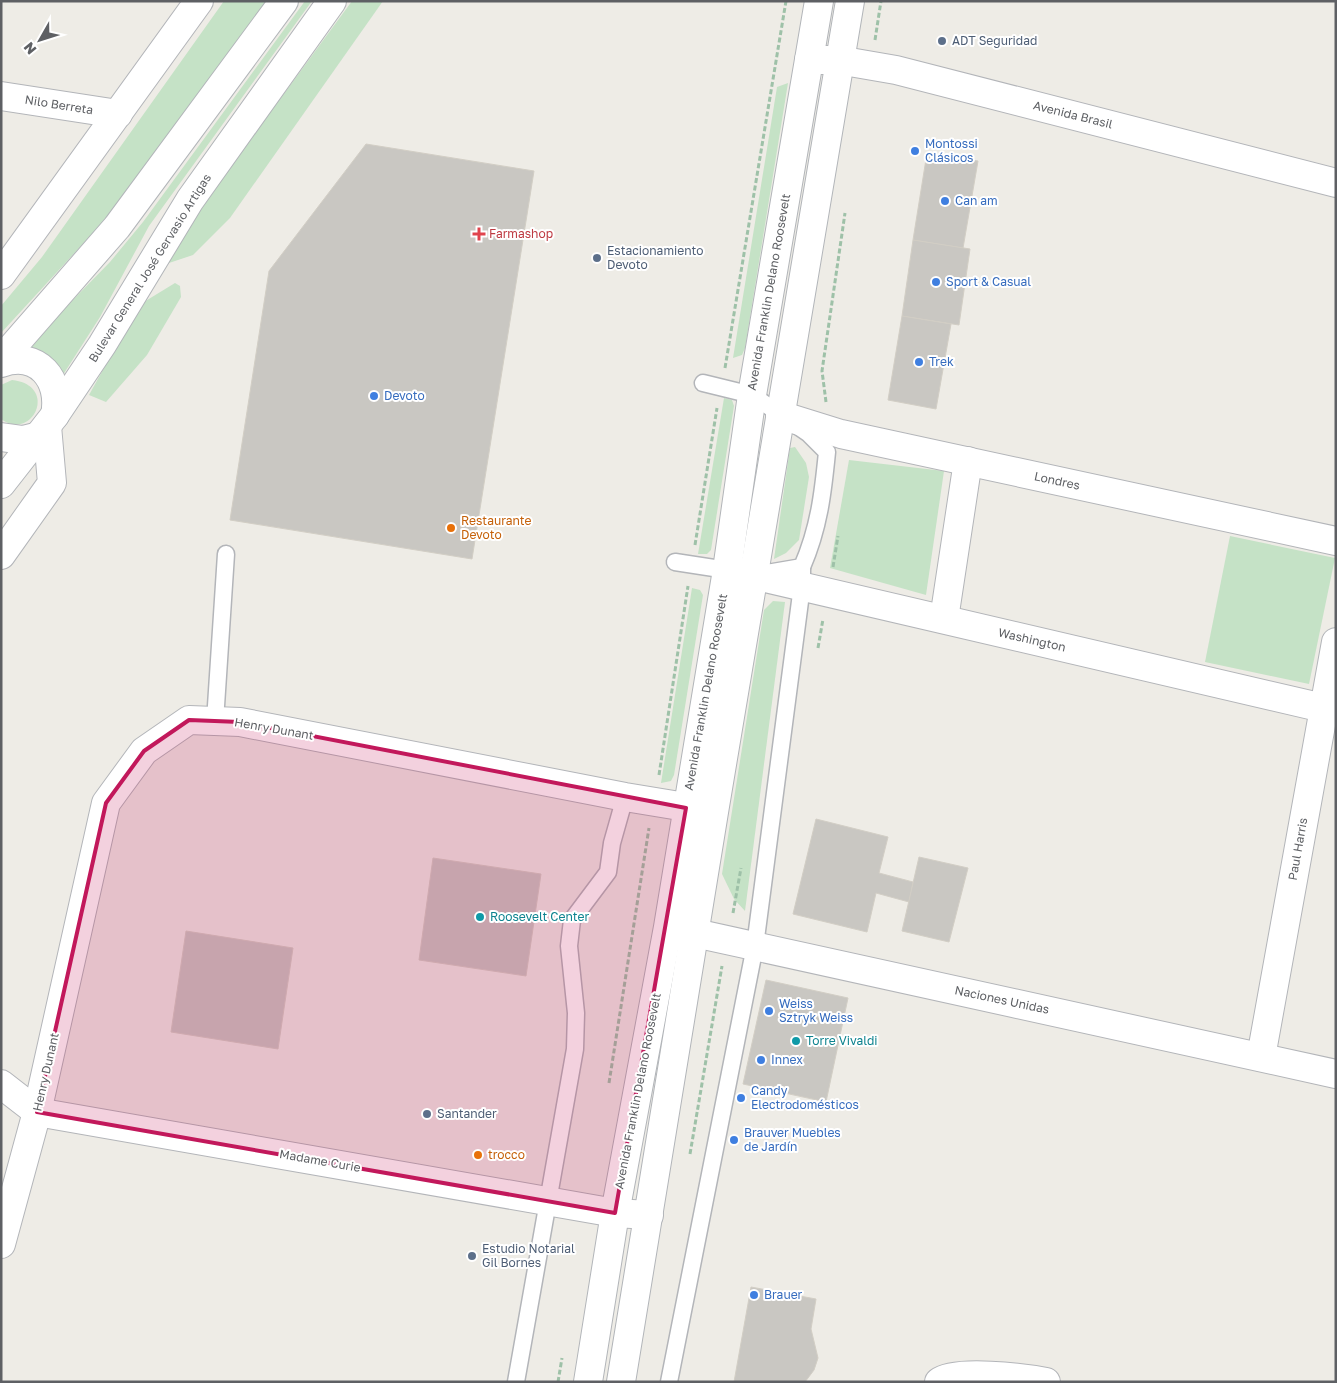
<svg xmlns="http://www.w3.org/2000/svg" width="1337" height="1383" font-family="'Golos Text',sans-serif">
  <rect width="100%" height="100%" fill="#eeece6"/>
  <g fill="#c5e2c6">
    <path d="M224 1H268L103 222 1 333V306L42 257Z"/>
    <path d="M305 1H312L149 226 100 317 61 378 27 351 62 311 110 262 143 222Z"/>
    <path d="M352 1H383L230 218 193 255 169 263 165 261 239 155Z"/>
    <path d="M788 83 745 348 742 355 733 358 777 87Z"/>
    <path d="M175 283 180 286 181 297 147 355 106 402 89 395 139 305Z"/>
    <path d="M12 380C59 385 33 442 1 419V385Z"/>
    <path d="M724 398 732 400 734 406 711 550 707 554H698Z"/>
    <path d="M795 447 806 463 809 477 799 540 786 553 774 559 790 448Z"/>
    <path d="M849 460 944 471 926 595 830 568Z"/>
    <path d="M1230 536 1335 558 1309 684 1205 662Z"/>
    <path d="M692 588 700 590 703 595 674 775 671 781 661 783Z"/>
    <path d="M773 601 785 602 745 911 734 899 722 874 764 610Z"/>
  </g>
  <g fill="#c9c7c2" stroke="#d2cec5">
    <path d="M366 144 534 171 472 559 230 520 269 271Z"/>
    <path d="M927 153 978 161 963 248 913 240Z"/>
    <path d="M913 240 970 249 959 325 902 316Z"/>
    <path d="M902 316 951 324 936 409 888 400Z"/>
    <path d="M816 819 888 837 879 873 913 882 909 902 876 893 867 932 793 914Z"/>
    <path d="M919 857 968 868 949 942 902 931Z"/>
    <path d="M433 858 541 874 526 976 419 960Z"/>
    <path d="M186 931 293 948 278 1049 171 1032Z"/>
    <path d="M766 980 848 998 826 1102 743 1084Z"/>
    <path d="M751 1287 816 1299 811 1329 818 1358 814 1370 805 1382H734Z"/>
  </g>
  <g fill="none" stroke-linecap="round" stroke-linejoin="round">
    <defs>
      <g id="service">
        <path d="M703 383 752 395 809 434 827 452C823 493 819 528 802 567L767 573"/>
        <path d="M675 562 727 570"/>
        <path d="M215 721 226 554"/>
        <path d="M516 1382 575 1049 576 1013 569 946 572 920 608 872 612 843 625 797"/>
        <path d="M669 1382 755 946 802 586V567"/>
      </g>
      <g id="minor">
        <path d="M1 96 118 114"/>
        <path d="M1 275 199 1"/>
        <path d="M780 415 841 434 1336 541"/>
        <path d="M1 555 52 483 47 426"/>
        <path d="M731 570 1336 711"/>
        <path d="M944 619 968 461"/>
        <path d="M1261 1057 1336 642"/>
        <path d="M1 1084 37 1112 615 1213 649 1215"/>
        <path d="M1 1244 37 1112 106 803 144 751 189 720 240 722 625 797 710 811"/>
        <path d="M939 1382C955 1369 1025 1378 1046 1382"/>
      </g>
      <g id="tertiary">
        <path d="M809 60H838L896 70 1336 183"/>
        <path d="M672 928 1336 1074"/>
      </g>
      <g id="secondary">
        <path d="M1 360 117 227 284 1"/>
        <path d="M1 363C38 350 62 380 55 415"/>
        <path d="M1 437 23 440 39 436"/>
        <path d="M1 484 55 415 102 345 190 200 332 1"/>
        <path d="M588 1382 615 1213 668 927 727 570 752 395 819 1"/>
        <path d="M621 1382 714 812 850 1"/>
      </g>
    </defs>
    <use href="#service" stroke="#b3b5b9" stroke-width="19"/>
    <use href="#minor" stroke="#b3b5b9" stroke-width="30"/>
    <use href="#tertiary" stroke="#b3b5b9" stroke-width="30"/>
    <use href="#secondary" stroke="#b2b5b9" stroke-width="30"/>
    <g stroke="#9ec1a8" stroke-width="3" stroke-dasharray="5 2.5" stroke-linecap="butt">
      <path d="M875 40 881 1"/>
      <path d="M725 368 786 1"/>
      <path d="M826 402 822 371 845 213"/>
      <path d="M695 545 717 408"/>
      <path d="M833 567 838 536"/>
      <path d="M818 648 823 619"/>
      <path d="M659 775 688 586"/>
      <path d="M733 913 741 868"/>
      <path d="M609 1083 649 828"/>
      <path d="M690 1154 722 966"/>
      <path d="M558 1382 562 1358"/>
    </g>
    <use href="#service" stroke="#fff" stroke-width="16"/>
    <use href="#minor" stroke="#fff" stroke-width="28"/>
    <use href="#tertiary" stroke="#fff" stroke-width="28"/>
    <use href="#secondary" stroke="#fff" stroke-width="28"/>
  </g>
  <path fill="#c2185b" fill-opacity="0.2" stroke="#c2185b" stroke-width="4" stroke-linejoin="round" d="M189 720 240 722 686 808 615 1213 37 1112 106 803 144 751Z"/>
  <g fill="#5c6f8a" stroke="#fff" stroke-width="2">
    <circle cx="942" cy="41" r="5"/>
    <circle cx="597" cy="258" r="5"/>
    <circle cx="427" cy="1114" r="5"/>
    <circle cx="472" cy="1256" r="5"/>
  </g>
  <g fill="#3f7fe0" stroke="#fff" stroke-width="2">
    <circle cx="915" cy="151" r="5"/>
    <circle cx="945" cy="201" r="5"/>
    <circle cx="936" cy="282" r="5"/>
    <circle cx="919" cy="362" r="5"/>
    <circle cx="374" cy="396" r="5"/>
    <circle cx="769" cy="1011" r="5"/>
    <circle cx="761" cy="1060" r="5"/>
    <circle cx="741" cy="1098" r="5"/>
    <circle cx="734" cy="1140" r="5"/>
    <circle cx="754" cy="1295" r="5"/>
  </g>
  <path fill="#e0444e" stroke="#fff" stroke-width="2" d="M476.5 226.5h5v5h5v5h-5v5h-5v-5h-5v-5h5z"/>
  <g fill="#e8710a" stroke="#fff" stroke-width="2">
    <circle cx="451" cy="528" r="5"/>
    <circle cx="478" cy="1155" r="5"/>
  </g>
  <g fill="#0f9aa8" stroke="#fff" stroke-width="2">
    <circle cx="480" cy="917" r="5"/>
    <circle cx="796" cy="1041" r="5"/>
  </g>
  <g text-anchor="middle" stroke-width="4" stroke-linejoin="round" paint-order="stroke">
    <g font-size="12" fill="#4e5e75" stroke="#fff" text-anchor="start">
      <text x="952" y="45">ADT Seguridad</text>
      <text x="607" y="255">Estacionamiento<tspan x="607" dy="14">Devoto</tspan></text>
      <text x="437" y="1118">Santander</text>
      <text x="482" y="1253">Estudio Notarial<tspan x="482" dy="14">Gil Bornes</tspan></text>
    </g>
    <g font-size="12" fill="#5e6064" stroke="#fff">
      <text transform="translate(59 105) rotate(9)" y="4">Nilo Berreta</text>
      <text transform="translate(1073 115) rotate(14)" y="4">Avenida Brasil</text>
      <text transform="translate(150 268) rotate(-58)" y="4">Bulevar General José Gervasio Artigas</text>
      <text transform="translate(769 292) rotate(-80)" y="4">Avenida Franklin Delano Roosevelt</text>
      <text transform="translate(1057 481) rotate(12)" y="4">Londres</text>
      <text transform="translate(1032 640) rotate(13)" y="4">Washington</text>
      <text transform="translate(706 692) rotate(-80)" y="4">Avenida Franklin Delano Roosevelt</text>
      <text transform="translate(274 729) rotate(10)" y="4">Henry Dunant</text>
      <text transform="translate(1298 849) rotate(-80)" y="4">Paul Harris</text>
      <text transform="translate(1002 1000) rotate(12)" y="4">Naciones Unidas</text>
      <text transform="translate(46 1072) rotate(-77)" y="4">Henry Dunant</text>
      <text transform="translate(638 1091) rotate(-79)" y="4">Avenida Franklin Delano Roosevelt</text>
      <text transform="translate(320 1161) rotate(10)" y="4">Madame Curie</text>
    </g>
    <g font-size="12" fill="#366cbe" stroke="#fff" text-anchor="start">
      <text x="925" y="148">Montossi<tspan x="925" dy="14">Clásicos</tspan></text>
      <text x="955" y="205">Can am</text>
      <text x="946" y="286">Sport &amp; Casual</text>
      <text x="929" y="366">Trek</text>
      <text x="384" y="400">Devoto</text>
      <text x="779" y="1008">Weiss<tspan x="779" dy="14">Sztryk Weiss</tspan></text>
      <text x="771" y="1064">Innex</text>
      <text x="751" y="1095">Candy<tspan x="751" dy="14">Electrodomésticos</tspan></text>
      <text x="744" y="1137">Brauver Muebles<tspan x="744" dy="14">de Jardín</tspan></text>
      <text x="764" y="1299">Brauer</text>
    </g>
    <g font-size="12" fill="#be3a42" stroke="#fff" text-anchor="start">
      <text x="489" y="238">Farmashop</text>
    </g>
    <g font-size="12" fill="#c56008" stroke="#fff" text-anchor="start">
      <text x="461" y="525">Restaurante<tspan x="461" dy="14">Devoto</tspan></text>
      <text x="488" y="1159">trocco</text>
    </g>
    <g font-size="12" fill="#0d838f" stroke="#fff" text-anchor="start">
      <text x="490" y="921">Roosevelt Center</text>
      <text x="806" y="1045">Torre Vivaldi</text>
    </g>
  </g>
  <rect width="1337" height="1383" fill="none" stroke="#5e6064" stroke-width="5"/>
  <g transform="translate(40 40) rotate(231)" stroke="#ffffff" stroke-width="4" paint-order="stroke">
  <path d="M0-4L9 19L0 12L-9 19Z" fill="#5e6064"/>
  <text y="-8" font-size="14" font-weight="bold" text-anchor="middle" fill="#5e6064">N</text>
  </g>
</svg>
